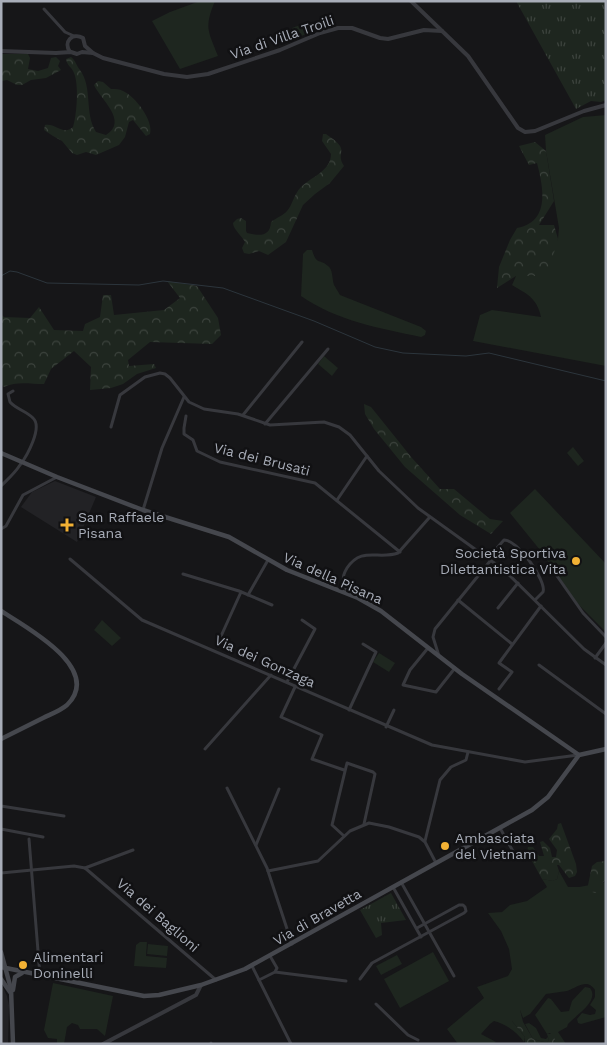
<svg xmlns="http://www.w3.org/2000/svg" width="607" height="1045" font-family="'Work Sans',sans-serif">
  <defs>
    <pattern id="forest-crowns" width="20" height="18" patternUnits="userSpaceOnUse" patternTransform="scale(1.25)"><rect width="20" height="18" fill="#1e261f"/><path d="M2 6a3 3 0 1 1 6 0M12 15a3 3 0 1 1 6 0" fill="none" stroke="#3c433d"/></pattern>
    <pattern id="park-tufts" width="24" height="20" patternUnits="userSpaceOnUse" patternTransform="scale(1.25)"><rect width="24" height="20" fill="#1e261f"/><path d="M3 7l-1-3M5 7V3M7 7l1-3M15 17l-1-3M17 17v-4M19 17l1-3" fill="none" stroke="#3c433d"/></pattern>
  </defs>
  <rect width="100%" height="100%" fill="#161618"/>
  <g fill="#222225">
    <path d="M55 481 96 497 77 542 21 507 32 492Z"/>
    <path d="M1 983 7 996 9 1005 8 1044H1Z"/>
  </g>
  <g fill="#1e261f">
    <path d="M200 1H215C204 28 208 30 218 56L180 69 152 21 170 12Z"/>
    <path d="M308 22 312 32 296 38 292 28Z"/>
    <path d="M606 115V366L473 341 480 315 492 310 541 317C537 298 527 294 512 285L516 276H535L558 239 559 228 546 151 545 135 583 117Z"/>
    <path d="M307 250H312C317 266 319 258 328 266 333 269 332 279 334 285 336 288 338 292 340 295L421 327 426 331 425 335 421 337C379 328 337 321 301 296L303 254Z"/>
    <path d="M324 356 338 368 332 376 318 364Z"/>
    <path d="M573 447 584 461 578 466 567 453Z"/>
    <path d="M535 489 606 564V632L576 602 540 550 510 513Z"/>
    <path d="M102 620 121 638 112 646 94 630Z"/>
    <path d="M379 653 395 663 389 672 373 662Z"/>
    <path d="M559 871 568 887H579L606 882V1017L581 1024 578 1023 577 1019 582 1013 590 1015 595 1014 596 1010 590 1005 595 997V990C587 978 578 987 567 991 560 992 553 993 546 994L530 1014 523 1018 520 1010 512 1021 525 1037 524 1042C517 1032 506 1024 494 1021L490 1024 481 1034 496 1042 493 1044H458L447 1029 484 998 477 987 508 976 512 969 509 949 501 931 488 913 502 912 510 905 527 901 547 887 542 879 553 881 557 879Z"/>
    <path d="M140 942H147L146 956 167 958 166 968 134 966 136 945Z"/>
    <path d="M148 944 168 946 167 956 147 954Z"/>
    <path d="M433 952 449 981 400 1008 384 979Z"/>
    <path d="M397 955 402 964 381 975 376 966Z"/>
    <path d="M53 983 113 996 105 1036 97 1029H80L78 1025 72 1023 67 1027 64 1044H57V1039L48 1038 44 1030Z"/>
    <path d="M585 987 590 988C600 1001 576 1015 568 1024L567 1027 558 1032 566 1044H553L555 1039 550 1033 547 1034 535 1015 548 998 551 999 561 1012 569 1011 572 1001Z"/>
    <path d="M529 1023 536 1028 541 1038 546 1039 548 1037 549 1040 547 1043 533 1039 525 1024Z"/>
  </g>
  <g fill="url(#forest-crowns)">
    <path d="M1 54H28L30 58 28 69 38 71 48 68 51 58 56 57 60 61 58 66 61 70 46 78 31 80 22 85H17L7 80 2 81Z"/>
    <path d="M71 57C76 61 76 65 80 70 93 88 84 113 96 132L106 135C129 121 100 99 94 85L98 81 103 82 111 89C115 89 119 89 123 91 135 96 154 121 150 134L146 136 133 120 129 122 125 137 119 145 96 155 86 152 77 155 72 153 62 141 53 136 44 130 45 125C56 123 63 136 73 127 77 115 79 84 74 73 72 67 67 66 66 59Z"/>
    <path d="M323 134H326C330 137 337 141 340 146 344 153 337 156 344 166L330 183 315 194 303 205 286 242 268 255 259 251 249 254 244 253 242 248 245 242C242 236 233 229 233 223L237 219 241 218 246 221V231L247 233C260 236 270 237 271 222 276 218 284 215 287 211 292 206 294 194 301 187 311 177 331 171 331 154L322 141Z"/>
    <path d="M535 142 546 151 554 201 539 225H554L558 239 550 267 535 276H516L497 288 499 267 510 240 517 228C551 222 543 186 537 163L529 165 519 146Z"/>
    <path d="M167 281 197 286 218 318 221 335 212 344 150 342 128 360 129 366 154 364 156 368 137 374 123 384 111 388 90 390 91 367 74 351 51 369 44 384C30 384 16 381 4 387L1 384V314L4 317 30 318 39 307 54 330 83 331 85 324 100 317 103 295H111L114 315 164 310 180 298Z"/>
    <path d="M364 404 371 407 412 458 440 489H454L490 519 503 521 491 534 460 515 405 467 374 429 365 414Z"/>
    <path d="M561 823 576 864 577 872 575 876 569 878 559 865H557L559 871 557 879 553 881 542 879 527 852 528 847H533L539 856H544L540 842 543 841 550 848 552 857H556L557 850 549 839 557 829 558 824Z"/>
    <path d="M606 861V880L602 883 601 890 595 893 587 890 592 866 597 862Z"/>
    <path d="M516 1010H520L523 1022 533 1039 547 1043 549 1040 547 1034H553L555 1039 553 1044H525V1037L512 1021 513 1014Z"/>
  </g>
  <g fill="url(#park-tufts)">
    <path d="M516 1H606V100L601 102 591 101 576 109Z"/>
    <path d="M391 893 406 920 381 923 382 935 376 938 360 910Z"/>
  </g>
  <g fill="none" stroke-linecap="round" stroke-linejoin="round">
    <path stroke="#2c353c" stroke-width="1" d="M1 276 10 271 17 272 47 283 139 285 163 281 223 288 314 321 375 347 403 353 466 356 489 353 606 381"/>
    <g stroke="#37383d" stroke-width="3">
      <path d="M44 9 65 32 74 36"/>
      <path d="M243 415 302 342"/>
      <path d="M186 416 184 428V434L193 440 197 451 220 462 315 483 400 552"/>
      <path d="M265 424 328 349"/>
      <path d="M111 427 120 395 145 377 160 373 165 374 170 378 189 402 204 409 238 414 270 425 324 422 339 427 350 435 379 471 418 508 504 570 584 649 606 665"/>
      <path d="M1 486C8 479 15 473 20 465 27 456 43 427 33 418 26 411 16 409 10 402L8 394 13 391"/>
      <path d="M337 500 367 456"/>
      <path d="M143 510 162 448 184 397"/>
      <path d="M1 529 6 526 23 495 57 477"/>
      <path d="M488 558 504 540C517 539 547 581 543 592L535 600"/>
      <path d="M70 559 142 620 432 745 525 762 578 755"/>
      <path d="M550 566 583 613 606 637"/>
      <path d="M183 574 239 591 272 605"/>
      <path d="M349 594C344 585 340 579 347 568 362 546 378 560 398 553L429 518"/>
      <path d="M248 595 268 560"/>
      <path d="M458 600 512 644"/>
      <path d="M498 608 518 583"/>
      <path d="M217 645 241 592"/>
      <path d="M428 648 410 670 403 685 436 692 455 668"/>
      <path d="M439 656 433 637 435 629 491 560"/>
      <path d="M595 658 606 643"/>
      <path d="M539 665 606 714"/>
      <path d="M287 682 315 629 302 620"/>
      <path d="M295 687 281 717 322 735 312 759 344 770"/>
      <path d="M499 689 512 672 499 663 541 606"/>
      <path d="M349 710 376 652 363 644"/>
      <path d="M386 727 394 710"/>
      <path d="M205 749 271 675"/>
      <path d="M227 788 267 868 292 944"/>
      <path d="M1 806 64 816"/>
      <path d="M500 828 514 853"/>
      <path d="M1 829 43 837"/>
      <path d="M344 836 332 825 347 763 373 772 375 774 364 824"/>
      <path d="M29 839 40 976"/>
      <path d="M425 841 440 780 451 767 466 760 468 752"/>
      <path d="M256 845 279 789"/>
      <path d="M85 868 216 980"/>
      <path d="M268 871 318 861 350 831 369 823 389 827 419 837 425 842 436 863"/>
      <path d="M1 873 74 866 85 868 133 850"/>
      <path d="M401 882 454 976"/>
      <path d="M393 887 421 937"/>
      <path d="M252 966 259 980 275 972 277 968 270 956"/>
      <path d="M275 972 346 981"/>
      <path d="M360 979 372 963 464 913 466 911 465 907 463 905H459L417 928"/>
      <path d="M259 980 291 1044"/>
      <path d="M376 1004 408 1035 418 1040"/>
      <path d="M211 1044V1043"/>
    </g>
    <g stroke="#37383d" stroke-width="4">
      <path d="M411 1 468 56 518 128 525 132 535 131 584 111 606 105"/>
      <path d="M1 51 56 53 71 52 77 54 82 52 93 53 103 58 164 74 187 77 208 74 280 50 320 33 338 28H352L380 38 388 39 424 30 442 31"/>
      <path d="M70 52C63 42 72 32 83 38L85 46 93 53"/>
      <path d="M103 1044 196 995 201 985"/>
    </g>
    <g stroke="#45474d" stroke-width="4.5">
      <path d="M1 453 57 477 143 510 229 537 287 570 358 598 381 611 462 674 579 755"/>
      <path d="M1 611C26 627 104 669 67 705 60 711 51 714 43 718 29 725 15 732 1 739"/>
      <path d="M1 952 11 989 13 1044"/>
      <path d="M1 967 144 996 159 995 201 985 245 969 532 810 548 797 579 755 606 749"/>
      <path d="M1 979 10 992"/>
      <path d="M13 990 15 977 22 973"/>
    </g>
  </g>
  <g fill="#f2b134" stroke="#111113" stroke-width="2">
    <path d="M64.5 517.5h5v5h5v5h-5v5h-5v-5h-5v-5h5z"/>
    <circle cx="576" cy="561" r="5"/>
    <circle cx="445" cy="846" r="5"/>
    <circle cx="23" cy="965" r="5"/>
  </g>
  <g text-anchor="middle" stroke-width="5" stroke-linejoin="round" paint-order="stroke">
    <g font-size="14" fill="#a8adb8" stroke="#111113">
      <text transform="translate(282 37) rotate(-19)" y="5">Via di Villa Troili</text>
      <text transform="translate(262 459) rotate(14)" y="5">Via dei Brusati</text>
      <text transform="translate(333 578) rotate(24)" y="5">Via della Pisana</text>
      <text transform="translate(265 661) rotate(24)" y="5">Via dei Gonzaga</text>
      <text transform="translate(158 915) rotate(41)" y="5">Via dei Baglioni</text>
      <text transform="translate(317 917) rotate(-30)" y="5">Via di Bravetta</text>
    </g>
    <g font-size="14" fill="#a8adb8" stroke="#111113" text-anchor="start">
      <text x="78" y="522">San Raffaele<tspan x="78" dy="16">Pisana</tspan></text>
      <text x="566" y="558" text-anchor="end">Società Sportiva<tspan x="566" dy="16">Dilettantistica Vita</tspan></text>
      <text x="455" y="843">Ambasciata<tspan x="455" dy="16">del Vietnam</tspan></text>
      <text x="33" y="962">Alimentari<tspan x="33" dy="16">Doninelli</tspan></text>
    </g>
  </g>
  <rect width="607" height="1045" fill="none" stroke="#a8adb8" stroke-width="5"/>
</svg>
